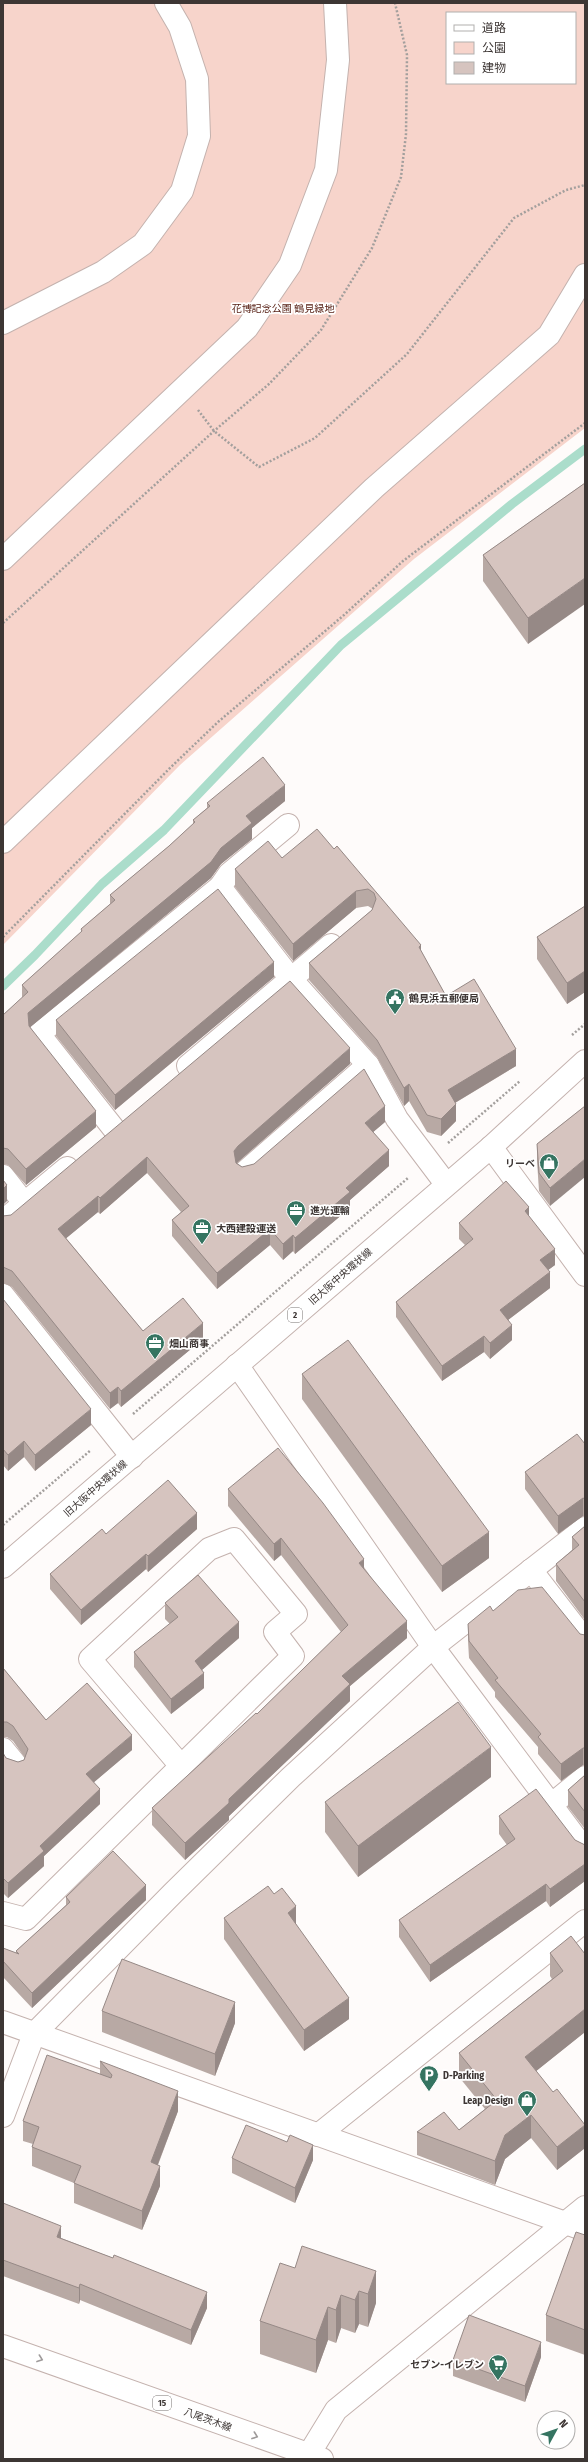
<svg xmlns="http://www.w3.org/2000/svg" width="588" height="2462" font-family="'Fira Sans Condensed','Noto Sans JP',sans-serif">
  <rect width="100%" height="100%" fill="#fefbfa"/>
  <path fill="#f7d4cb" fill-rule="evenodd" d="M3 3H585V428L414 559 180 765 3 945ZM447 13H575V83H447Z"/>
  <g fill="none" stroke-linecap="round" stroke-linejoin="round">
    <path stroke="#abddcb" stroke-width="9" d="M3 986 35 955 102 884 164 830 341 645 512 504 585 449"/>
    <defs>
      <g id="minor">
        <path d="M3 323 103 272 143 244 182 191 199 136 197 79 180 27 166 3"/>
        <path d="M3 559 247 328 290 265 326 170 338 60 335 3"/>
        <path d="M3 842 374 488 549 335 585 275"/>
        <path d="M220 887 229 874 288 825"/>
        <path d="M188 1066 331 945"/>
        <path d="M114 1129 39 1034 220 887 291 979 368 1065 397 1119 446 1184"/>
        <path d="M491 1147 585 1275"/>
        <path d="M246 1171 368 1065"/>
        <path d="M3 1176 24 1203"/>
        <path d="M3 1221 67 1168"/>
        <path d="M3 1295 132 1457"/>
        <path d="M237 1365 433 1647 585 1850"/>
        <path d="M531 1570 585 1640"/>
        <path d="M3 1749 16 1765"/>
        <path d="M551 1805 585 1777"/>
        <path d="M3 1913 26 1919 293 1656 275 1632 296 1614 234 1539 209 1549 90 1659 181 1766"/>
        <path d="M3 2022 585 2230"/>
        <path d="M3 2116 34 2034 173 1893 291 1777 433 1647 585 1528"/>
        <path d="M318 2135 585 1921"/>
        <path d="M306 2459 336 2410 585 2207"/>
      </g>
      <g id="major">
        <path d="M3 1567 491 1147 585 1061"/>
        <path d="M3 2346 322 2459"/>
      </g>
    </defs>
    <use href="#minor" stroke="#c4b2ae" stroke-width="24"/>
    <use href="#major" stroke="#c4b2ae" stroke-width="24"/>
    <g stroke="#a39f9d" stroke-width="2.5" stroke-dasharray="2 2" stroke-linecap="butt">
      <path d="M198 410 214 431 259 467 315 438 407 354 514 218 566 190 585 185"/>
      <path d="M3 623 214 431 269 384 321 330 372 248 401 177 406 134 407 55 395 3"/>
      <path d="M3 937 171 767 218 722 344 615 403 561 585 423"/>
      <path d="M572 1035 585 1024"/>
      <path d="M448 1143 520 1081"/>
      <path d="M133 1414 408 1178"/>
      <path d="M3 1525 91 1450"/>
    </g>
    <use href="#minor" stroke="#fff" stroke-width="22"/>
    <use href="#major" stroke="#fff" stroke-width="22"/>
  </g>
  <g fill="#b8a9a4">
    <path d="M585 483 528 644 483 581V555Z"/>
    <path d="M285 801 252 828V839L221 864 211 878 30 1027 96 1127 26 1185 8 1165 3 1164V1015L22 998V985L81 932V929L110 904V895L169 846 193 824V820L207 808V803Z"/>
    <path d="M337 846 421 952 446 996 516 1066 455 1103 456 1121 441 1136 427 1132 409 1101 404 1106 377 1057 309 980V963L373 909 368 906 356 908 293 961 235 887V869L282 858 334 849Z"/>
    <path d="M585 906V992L567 1004 537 959V937Z"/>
    <path d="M274 977 115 1110 56 1036V1020Z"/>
    <path d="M350 1064 238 1162 237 1163 242 1167 254 1164 385 1122 373 1132 389 1166 350 1200V1208L295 1254 293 1251 283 1260 270 1245 217 1289 172 1236V1220L181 1212 147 1173 100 1214 98 1212 66 1238 143 1331 203 1339 121 1407 118 1403 110 1409 12 1287 3 1283V1216L11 1215Z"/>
    <path d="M585 1106 550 1206 539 1191 537 1161V1144Z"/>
    <path d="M529 1216 555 1265 548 1270 550 1288 508 1320 512 1340 490 1359 484 1352 442 1381 396 1317V1302L465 1245 459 1239V1223Z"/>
    <path d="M3 1299 91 1425 35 1471 24 1457 8 1471 3 1465Z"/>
    <path d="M302 1374 489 1558 442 1592 302 1399Z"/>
    <path d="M585 1444V1516H583L558 1534 525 1489V1472Z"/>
    <path d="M228 1489 364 1570 407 1638 350 1686V1701L229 1816V1820L185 1860 152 1825V1808L257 1714 341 1632 281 1555 274 1561 228 1506Z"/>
    <path d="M585 1526V1620L556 1581V1564L572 1550V1537Z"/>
    <path d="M197 1529 148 1572 146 1569 81 1625 50 1589V1574L106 1534Z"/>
    <path d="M165 1603 239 1638 202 1670 204 1688 171 1714 134 1667V1652L170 1624 165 1619Z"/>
    <path d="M493 1611 580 1634 585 1635V1765H583L561 1781 538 1754V1747L495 1697V1692L469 1658 468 1641V1624Z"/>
    <path d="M3 1668 46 1720 132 1750 94 1782 100 1804 44 1856V1866L8 1898 3 1893V1753L6 1758 18 1762 24 1760 25 1758 13 1741 7 1737H3Z"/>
    <path d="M585 1775V1829L568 1807V1790Z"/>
    <path d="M491 1777 358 1877 325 1832V1802Z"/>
    <path d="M499 1816 575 1840 585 1845V1881L550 1907 546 1901 430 1982 399 1937V1920L507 1845 499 1834Z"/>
    <path d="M66 1897 146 1900 32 2008 3 1977V1948L16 1953V1951L66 1905Z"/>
    <path d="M224 1918 296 1924 349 2019 304 2051 224 1939Z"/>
    <path d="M550 1953 585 1954V2032L536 2071 585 2148 557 2170 531 2138 505 2159 495 2185 417 2155V2132L459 2130 485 2109 459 2077V2053L552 1979 550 1976Z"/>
    <path d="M102 2011 235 2023 215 2076 102 2032Z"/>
    <path d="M100 2061 178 2111 158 2165 160 2186 142 2230 74 2203V2183L32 2166V2147L33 2144 23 2141V2121L100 2074Z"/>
    <path d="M232 2158 313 2160 295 2203 232 2173Z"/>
    <path d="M3 2203 61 2238 113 2258 207 2308 191 2345 80 2300 79 2304 3 2276Z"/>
    <path d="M585 2235V2355L546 2341V2315Z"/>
    <path d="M295 2268 376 2271V2303L368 2327 359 2324 355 2333 341 2328 336 2343 328 2340 316 2373 260 2354V2321Z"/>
    <path d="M541 2357 525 2402 453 2376V2360Z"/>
  </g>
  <g fill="#968986">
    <path d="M585 578V604L528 644V618Z"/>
    <path d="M285 785V801L252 828V839L221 864 211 878 28 1029V1013L221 848 246 816Z"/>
    <path d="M356 891V908L293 961V944Z"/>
    <path d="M421 945V963L419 947Z"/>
    <path d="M274 962V977L115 1110V1095Z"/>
    <path d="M585 971V992L567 1004V983Z"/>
    <path d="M350 1048V1064L238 1162 234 1167V1151L238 1146Z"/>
    <path d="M516 1049V1066L448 1107V1090Z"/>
    <path d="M409 1084V1101L404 1106V1088Z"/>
    <path d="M456 1104V1121L441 1136V1119Z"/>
    <path d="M385 1106V1122L365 1139V1123Z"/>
    <path d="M96 1111V1127L26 1185V1169Z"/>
    <path d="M389 1150V1166L350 1200V1208L295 1254V1238L346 1188Z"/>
    <path d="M147 1157V1173L100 1214V1198Z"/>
    <path d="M585 1159V1177L550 1206V1188Z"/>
    <path d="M7 1185V1201L3 1205V1189Z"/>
    <path d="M98 1196V1212L58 1245V1229Z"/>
    <path d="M529 1207V1223L525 1211Z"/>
    <path d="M270 1229V1245L217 1289V1273Z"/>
    <path d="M293 1235V1251L283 1260V1244Z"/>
    <path d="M555 1249V1265L540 1276V1260Z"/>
    <path d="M550 1272V1288L500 1326V1310Z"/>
    <path d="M203 1323V1339L121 1407V1391Z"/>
    <path d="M512 1325V1340L490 1359V1343Z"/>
    <path d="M484 1336V1352L442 1381V1366Z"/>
    <path d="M118 1387V1403L110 1409V1393Z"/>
    <path d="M91 1409V1425L35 1471V1455Z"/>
    <path d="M24 1441V1457L8 1471V1455Z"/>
    <path d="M583 1498V1516L558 1534V1516Z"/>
    <path d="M197 1513V1529L148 1572V1556Z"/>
    <path d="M489 1532V1558L442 1592V1566Z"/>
    <path d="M281 1538V1555L274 1561V1544Z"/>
    <path d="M146 1554V1569L81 1625V1610Z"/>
    <path d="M364 1559V1576L359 1563Z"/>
    <path d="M407 1621V1638L350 1686V1701L229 1816V1820L185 1860V1843L229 1799 342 1676Z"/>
    <path d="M239 1622V1638L195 1676V1661Z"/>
    <path d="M204 1673V1688L171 1714V1699Z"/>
    <path d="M132 1735V1750L86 1789V1774Z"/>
    <path d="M491 1747V1777L358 1877V1846Z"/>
    <path d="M583 1748V1765L561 1781V1764Z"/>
    <path d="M100 1789V1804L44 1856V1866L8 1898V1883L40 1846Z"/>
    <path d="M585 1864V1881L550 1907V1889Z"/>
    <path d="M546 1884V1901L430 1982V1965Z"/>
    <path d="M146 1885V1900L32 2008V1993Z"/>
    <path d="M296 1906V1928L288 1913Z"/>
    <path d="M349 1998V2019L304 2051V2030Z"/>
    <path d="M235 2002V2023L215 2076V2054Z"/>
    <path d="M585 2009V2032L525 2080V2057Z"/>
    <path d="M178 2091V2111L151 2182V2162Z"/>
    <path d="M531 2115V2138L505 2159 495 2185V2161L505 2135Z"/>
    <path d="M585 2125V2148L557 2170V2147Z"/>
    <path d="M313 2145V2160L295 2203V2188Z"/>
    <path d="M160 2166V2186L142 2230V2211Z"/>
    <path d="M61 2226V2242L57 2237Z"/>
    <path d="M376 2271V2303L368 2327V2294Z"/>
    <path d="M80 2284V2300L79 2304V2288Z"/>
    <path d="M359 2291V2324L355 2333V2300Z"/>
    <path d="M207 2292V2308L191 2345V2330Z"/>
    <path d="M341 2295V2328L336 2343V2310Z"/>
    <path d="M328 2307V2340L316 2373V2340Z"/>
    <path d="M541 2342V2357L525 2402V2386Z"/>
  </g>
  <g fill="#d6c4bf" stroke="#968986">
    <path d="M585 483V578L528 618 483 555Z"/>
    <path d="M263 757 285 785 246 816 252 823 221 848 211 862 28 1013 29 1026 96 1111 26 1169 8 1149 3 1148V1015L28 992 22 985 82 931 81 929 115 900 110 895 169 846 195 822 193 820 210 806 207 803Z"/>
    <path d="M317 829 334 849 337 846 421 945 419 947 446 996 474 979 516 1049 448 1090 456 1104 441 1119 427 1115 409 1084 404 1088 377 1040 309 963 372 910 376 899 374 893 368 889 356 891 293 944 235 869 268 841 282 858Z"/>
    <path d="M218 889 274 962 115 1095 56 1020Z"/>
    <path d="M585 906V971L567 983 537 937Z"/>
    <path d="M290 981 350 1048 238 1146 234 1151 236 1163 242 1167 254 1164 364 1069 385 1106 365 1123 389 1150 346 1188 350 1192 295 1238 293 1235 283 1244 270 1229 217 1273 172 1220 189 1206 147 1157 100 1198 98 1196 58 1229 143 1331 183 1298 203 1323 121 1391 118 1387 110 1393 12 1271 3 1267V1216L11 1215Z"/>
    <path d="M585 1106V1159L550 1188 539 1173 537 1144Z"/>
    <path d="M3 1180 7 1185 3 1189Z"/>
    <path d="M506 1181 529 1207 525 1211 555 1249 540 1260 550 1272 500 1310 512 1325 490 1343 484 1336 442 1366 396 1302 473 1239 459 1223Z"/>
    <path d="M3 1299 91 1409 35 1455 24 1441 8 1455 3 1449Z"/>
    <path d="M348 1340 489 1532 442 1566 302 1374Z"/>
    <path d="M577 1434 585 1444V1499L583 1498 558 1516 525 1472Z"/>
    <path d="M278 1448 323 1503 364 1559 359 1563 407 1621 342 1676 350 1684 229 1799V1803L185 1843 152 1808 256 1713 257 1714 348 1625 281 1538 274 1544 228 1489Z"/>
    <path d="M168 1480 197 1513 148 1556 146 1554 81 1610 50 1574 102 1529 106 1534Z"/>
    <path d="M585 1526V1602L556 1564 579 1545 572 1537Z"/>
    <path d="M198 1575 239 1622 195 1661 204 1673 171 1699 134 1652 178 1617 165 1603Z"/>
    <path d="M542 1587 580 1634 585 1635V1748H583L561 1764 538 1737 541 1734 495 1680 498 1678 469 1641 468 1624 490 1606 493 1611 518 1590Z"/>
    <path d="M3 1668 46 1720 87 1683 132 1735 86 1774 100 1789 40 1846 44 1851 8 1883 3 1878V1753L6 1758 18 1762 24 1760 28 1749 13 1726 7 1722H3Z"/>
    <path d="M458 1702 491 1747 358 1846 325 1802Z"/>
    <path d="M585 1775V1812L568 1790Z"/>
    <path d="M536 1789 575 1840 585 1845V1864L550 1889 546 1884 430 1965 399 1920 515 1839 499 1816Z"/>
    <path d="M113 1851 146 1885 32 1993 3 1961V1948L19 1954 16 1951 70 1902 66 1897Z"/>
    <path d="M268 1886 274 1894 282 1888 296 1906 288 1913 349 1998 304 2030 224 1918Z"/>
    <path d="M571 1936 585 1954V2009L525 2057 553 2092 557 2089 585 2125 557 2147 531 2115 505 2135 495 2161 417 2132 444 2112 459 2130 497 2100 459 2053 563 1971 550 1953Z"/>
    <path d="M122 1959 235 2002 215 2054 102 2011Z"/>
    <path d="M47 2055 111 2078 112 2075 100 2061 178 2091 151 2162 160 2166 142 2211 74 2183 81 2166 32 2147 39 2127 23 2121Z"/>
    <path d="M246 2125 287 2142 290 2135 313 2145 295 2188 232 2158Z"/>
    <path d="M3 2203 61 2226 57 2237 113 2258 114 2255 207 2292 191 2330 80 2284 79 2288 3 2260Z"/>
    <path d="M576 2232 585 2235V2330L546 2315Z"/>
    <path d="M302 2246 376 2271 368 2294 359 2291 355 2300 341 2295 336 2310 328 2307 316 2340 260 2321 280 2263 295 2268Z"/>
    <path d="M469 2315 541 2342 525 2386 453 2360Z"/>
  </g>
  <defs><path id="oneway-chevron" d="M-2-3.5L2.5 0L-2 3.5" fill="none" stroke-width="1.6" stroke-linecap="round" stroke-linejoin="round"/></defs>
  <g stroke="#9e9a9a">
    <use href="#oneway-chevron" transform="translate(40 2359) rotate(20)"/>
    <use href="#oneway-chevron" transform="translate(255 2436) rotate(20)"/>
  </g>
  <defs>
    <symbol id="civic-pin" viewBox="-11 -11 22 30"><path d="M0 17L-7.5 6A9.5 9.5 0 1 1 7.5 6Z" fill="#357461" stroke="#fff"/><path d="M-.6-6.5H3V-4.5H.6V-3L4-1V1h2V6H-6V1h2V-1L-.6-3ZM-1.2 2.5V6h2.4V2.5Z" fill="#fff"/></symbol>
    <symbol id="shop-pin" viewBox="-11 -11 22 30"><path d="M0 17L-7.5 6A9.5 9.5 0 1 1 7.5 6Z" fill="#357461" stroke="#fff"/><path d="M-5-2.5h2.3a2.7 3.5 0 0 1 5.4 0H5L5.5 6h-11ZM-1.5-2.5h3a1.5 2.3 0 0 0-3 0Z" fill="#fff"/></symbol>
    <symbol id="office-pin" viewBox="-11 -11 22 30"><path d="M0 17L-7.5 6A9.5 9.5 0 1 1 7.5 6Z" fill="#357461" stroke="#fff"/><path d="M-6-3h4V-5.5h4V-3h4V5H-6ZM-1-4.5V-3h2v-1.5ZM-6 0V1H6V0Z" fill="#fff"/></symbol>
    <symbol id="parking-pin" viewBox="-11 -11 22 30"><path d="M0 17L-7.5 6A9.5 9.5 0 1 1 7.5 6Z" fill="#357461" stroke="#fff"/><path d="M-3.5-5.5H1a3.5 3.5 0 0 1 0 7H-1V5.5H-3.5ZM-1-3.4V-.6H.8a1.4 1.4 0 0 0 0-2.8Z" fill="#fff"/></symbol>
    <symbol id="supermarket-pin" viewBox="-11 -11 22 30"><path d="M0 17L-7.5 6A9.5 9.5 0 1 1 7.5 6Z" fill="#357461" stroke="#fff"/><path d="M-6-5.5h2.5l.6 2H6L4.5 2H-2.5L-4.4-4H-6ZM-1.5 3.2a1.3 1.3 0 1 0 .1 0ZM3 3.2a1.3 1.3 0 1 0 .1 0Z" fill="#fff"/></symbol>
  </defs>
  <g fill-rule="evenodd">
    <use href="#civic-pin" x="384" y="987" width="22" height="30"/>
    <use href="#shop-pin" x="538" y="1152" width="22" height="30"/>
    <use href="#office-pin" x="285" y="1199" width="22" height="30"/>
    <use href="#office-pin" x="191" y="1217" width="22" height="30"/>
    <use href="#office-pin" x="144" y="1332" width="22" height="30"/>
    <use href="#parking-pin" x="418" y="2064" width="22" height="30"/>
    <use href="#shop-pin" x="516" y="2089" width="22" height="30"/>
    <use href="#supermarket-pin" x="487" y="2353" width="22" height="30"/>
  </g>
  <g text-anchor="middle" stroke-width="3.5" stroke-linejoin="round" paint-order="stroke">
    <g fill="#fff" stroke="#777271" stroke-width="1">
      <rect x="288" y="1308" width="14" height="14" rx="3"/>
      <rect x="153" y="2396" width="18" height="14" rx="3"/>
    </g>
    <g font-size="9" font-weight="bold" fill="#3d3634">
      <text x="295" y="1318">2</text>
      <text x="162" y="2406">15</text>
    </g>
    <g font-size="10" fill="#531b0f" stroke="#fff">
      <text x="283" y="312">花博記念公園 鶴見緑地</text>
    </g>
    <g font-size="10" font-weight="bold" fill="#3d3634" stroke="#fff" text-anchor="start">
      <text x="409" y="1002">鶴見浜五郵便局</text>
      <text x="535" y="1167" text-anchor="end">リーベ</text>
      <text x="310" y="1214">進光運輸</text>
      <text x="216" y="1232">大西建設運送</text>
      <text x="169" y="1347">畑山商事</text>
      <text x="443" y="2079">D-Parking</text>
      <text x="513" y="2104" text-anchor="end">Leap Design</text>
      <text x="484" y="2368" text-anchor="end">セブン-イレブン</text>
    </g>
    <g font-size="10" fill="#3d3634" stroke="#fff">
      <text transform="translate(340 1276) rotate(-41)" y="4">旧大阪中央環状線</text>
      <text transform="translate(95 1488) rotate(-41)" y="4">旧大阪中央環状線</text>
      <text transform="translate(208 2419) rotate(20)" y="4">八尾茨木線</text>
    </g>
  </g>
  <rect width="588" height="2462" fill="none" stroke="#3d3634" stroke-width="8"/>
  <rect x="446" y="12" width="130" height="72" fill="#ffffff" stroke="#b1afae"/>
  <rect x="454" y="25" width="20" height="6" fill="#ffffff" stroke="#b1afae"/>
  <text x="482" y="32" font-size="12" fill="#3d3634">道路</text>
  <rect x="454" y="42" width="20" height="12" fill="#f7d4cb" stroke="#b1afae"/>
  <text x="482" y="52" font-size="12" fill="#3d3634">公園</text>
  <rect x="454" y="62" width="20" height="12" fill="#d6c4bf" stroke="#b1afae"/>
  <text x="482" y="72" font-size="12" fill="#3d3634">建物</text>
  <g transform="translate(556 2430) rotate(50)"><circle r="19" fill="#ffffff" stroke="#b1afae"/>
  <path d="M0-3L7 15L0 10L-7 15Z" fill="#357461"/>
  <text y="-6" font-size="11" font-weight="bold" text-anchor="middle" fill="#3d3634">N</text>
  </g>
</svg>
